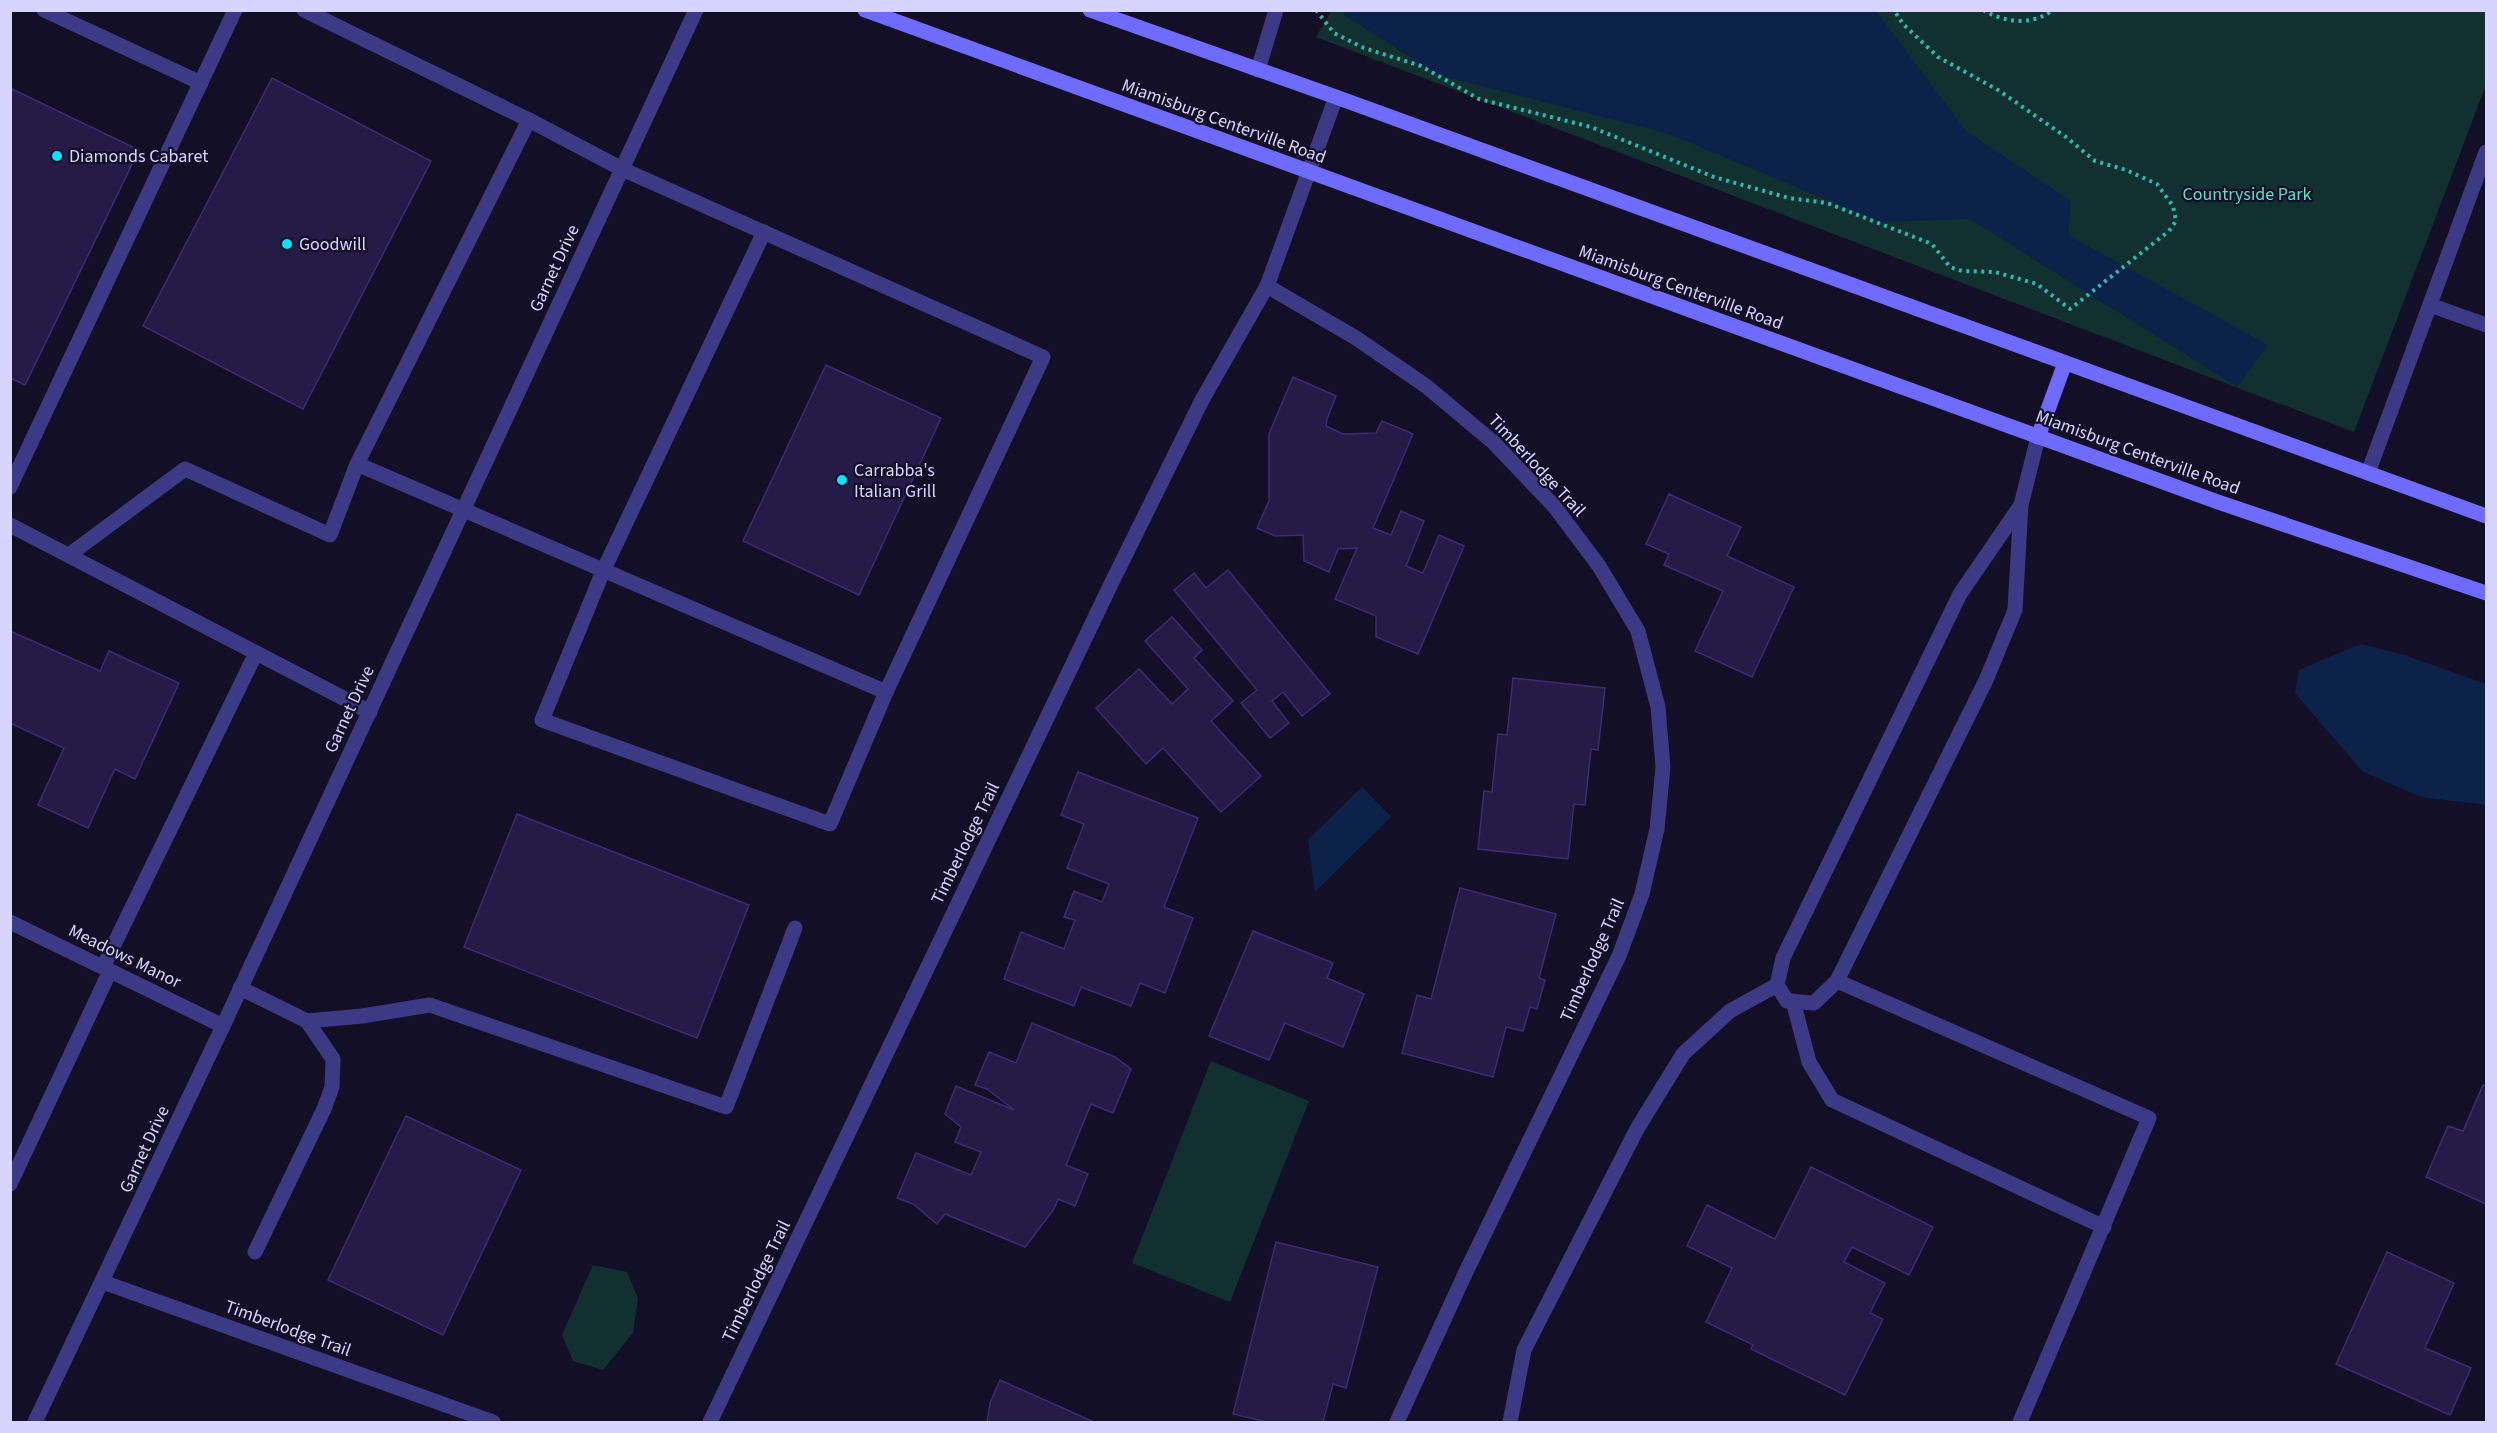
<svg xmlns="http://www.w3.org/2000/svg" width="2497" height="1433" font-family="'Source Sans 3',sans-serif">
  <rect width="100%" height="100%" fill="#130f26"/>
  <g fill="#12302f">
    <path d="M1332 10H2486V85L2354 432 1316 37Z"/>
    <path d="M1211 1061 1309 1101 1230 1302 1132 1263Z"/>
    <path d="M593 1265 627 1272 638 1298 633 1333 603 1370 573 1361 562 1335Z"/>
  </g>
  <g fill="#0c2248">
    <path d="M1345 11H1876L1966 131 2071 201 2068 235 2268 345 2237 387 1970 219 1880 222 1669 134 1439 75 1344 15Z"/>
    <path d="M2360 644 2402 654 2486 684V805L2421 797 2362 771 2295 693 2299 670Z"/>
    <path d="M1362 787 1391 817 1315 892 1308 840Z"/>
  </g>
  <g fill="#241b47" stroke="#3b2d73" stroke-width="1.5">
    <path d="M272 78 431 161 303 409 143 326Z"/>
    <path d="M10 88 139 150 25 385 10 378Z"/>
    <path d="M826 365 941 418 859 595 743 541Z"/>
    <path d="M1293 377 1336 396 1327 419 1326 426 1343 434 1376 433 1382 421 1413 434 1373 528 1391 535 1401 511 1424 521 1406 566 1423 573 1439 535 1464 546 1418 654 1376 637V616L1335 599 1357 548 1338 549 1329 572 1304 561 1303 535 1275 536 1257 528 1269 501V434Z"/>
    <path d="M1669 494 1741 527 1727 556 1794 587 1752 677 1695 651 1723 591 1664 565 1669 554 1646 544Z"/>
    <path d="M1228 570 1330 694 1302 716 1283 692 1272 701 1289 723 1270 738 1241 703 1257 690 1174 590 1194 573 1206 588Z"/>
    <path d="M1172 617 1202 650 1194 658 1233 701 1211 721 1261 776 1221 812 1163 748 1146 764 1096 708 1139 669 1172 704 1188 689 1145 641Z"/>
    <path d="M10 631 100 671 109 651 179 683 135 779 115 769 88 828 38 805 64 748 10 723Z"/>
    <path d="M1513 678 1605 688 1598 750 1591 749 1585 805 1574 804 1568 859 1478 849 1484 791 1492 792 1498 734 1507 735Z"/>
    <path d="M1078 772 1198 818 1164 907 1193 918 1165 993 1140 983 1131 1006 1081 987 1074 1006 1004 979 1021 932 1064 949 1075 920 1064 917 1074 891 1102 902 1109 884 1067 868 1084 824 1061 815Z"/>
    <path d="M517 814 749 905 697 1038 464 947Z"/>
    <path d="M1460 888 1556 914 1539 978 1545 980 1537 1009 1530 1007 1523 1031 1506 1027 1493 1077 1402 1053 1417 995 1431 999Z"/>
    <path d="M1253 931 1333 963 1327 978 1364 994 1343 1047 1285 1023 1269 1060 1209 1036Z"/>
    <path d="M1032 1023 1115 1057 1131 1069 1113 1113 1091 1104 1066 1165 1088 1174 1075 1206 1058 1199 1054 1209 1025 1247 945 1214 937 1224 913 1204 897 1198 916 1153 971 1175 981 1152 955 1142 961 1127 945 1114 956 1086 1014 1110 987 1089 975 1085 989 1052 1016 1063Z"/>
    <path d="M2483 1085 2486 1086V1204L2426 1177 2448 1126 2463 1131Z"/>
    <path d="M406 1116 521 1170 443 1335 328 1280Z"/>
    <path d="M1811 1167 1933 1227 1909 1275 1852 1247 1844 1262 1885 1283 1870 1313 1883 1319 1845 1395 1751 1349 1753 1345 1706 1322 1732 1268 1687 1246 1707 1205 1775 1239Z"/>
    <path d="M1276 1242 1378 1267 1346 1388 1333 1384 1323 1422H1267L1233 1414Z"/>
    <path d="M2387 1252 2454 1283 2425 1348 2471 1368 2450 1415 2336 1364Z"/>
    <path d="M1000 1380 1094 1422H987L990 1403Z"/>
  </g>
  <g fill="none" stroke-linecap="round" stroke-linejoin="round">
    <g stroke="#2fb8b0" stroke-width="4" stroke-dasharray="3 4.5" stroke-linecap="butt">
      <path d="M1316 10 1334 33 1364 48 1421 66 1479 99 1591 127 1714 177 1789 198 1827 203 1932 244 1950 267 1962 271 1995 272 2037 284 2070 309 2169 231 2176 221 2173 206 2157 184 2126 170 2095 161 2066 137 1998 90 1938 57 1903 24 1894 10"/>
      <path d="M1983 10C2006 23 2031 26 2053 10"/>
    </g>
    <g stroke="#3d3a85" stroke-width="15">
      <path d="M44 10 201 83"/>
      <path d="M304 10 529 120 357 464 886 692 1043 357 622 169 529 120"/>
      <path d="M1258 70 1276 10"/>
      <path d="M764 232 604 569 542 720 830 824 886 692"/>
      <path d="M2430 305 2486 325"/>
      <path d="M2368 473 2486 152"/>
      <path d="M10 487 235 10"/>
      <path d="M2021 505 1960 594 1783 958 1777 985 1787 1001 1814 1003 1837 981 1986 680 2015 610 2021 505 2038 437"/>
      <path d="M10 525 370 712"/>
      <path d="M69 555 185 469 330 535 357 464"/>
      <path d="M103 967 256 653"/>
      <path d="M1837 981 2149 1118 2020 1422"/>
      <path d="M240 988 307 1021 362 1016 430 1005 726 1107 795 928"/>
      <path d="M1793 1001 1809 1062 1832 1100 2104 1227"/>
      <path d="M10 1184 110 971"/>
      <path d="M255 1252 324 1109 332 1087 333 1059 307 1021"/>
      <path d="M1510 1422 1524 1350 1637 1129 1683 1054 1730 1011 1777 985"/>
    </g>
    <g stroke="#3d3a85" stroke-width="15">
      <path d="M1267 286 1356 338 1426 386 1493 442 1554 506 1599 566 1638 631 1658 707 1663 767 1657 829 1642 894 1619 956 1464 1276 1397 1422"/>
      <path d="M10 922 223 1026"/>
      <path d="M103 1282 493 1422"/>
      <path d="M35 1422 223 1026 696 10"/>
      <path d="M710 1422 1111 584 1202 400 1267 286 1336 97"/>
    </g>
    <g stroke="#6f6bff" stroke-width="15">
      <path d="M865 10 2218 502 2486 593"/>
      <path d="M1090 10 1336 97 2486 516"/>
      <path d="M2038 437 2065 363"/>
    </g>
  </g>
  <g fill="#00e5ff" stroke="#130f26" stroke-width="2">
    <circle cx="57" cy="156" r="6"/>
    <circle cx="287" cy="244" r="6"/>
    <circle cx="842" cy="480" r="6"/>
  </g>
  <g text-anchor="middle" stroke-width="4.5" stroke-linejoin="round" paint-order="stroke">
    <g font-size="18" fill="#d9d4ff" stroke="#130f26">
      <text transform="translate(1224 121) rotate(20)" y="6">Miamisburg Centerville Road</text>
      <text transform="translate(554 268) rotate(-65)" y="6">Garnet Drive</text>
      <text transform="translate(1681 287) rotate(20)" y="6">Miamisburg Centerville Road</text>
      <text transform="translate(2138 452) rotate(20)" y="6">Miamisburg Centerville Road</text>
      <text transform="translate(1537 465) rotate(47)" y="6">Timberlodge Trail</text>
      <text transform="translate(349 709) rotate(-65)" y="6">Garnet Drive</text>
      <text transform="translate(965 843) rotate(-64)" y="6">Timberlodge Trail</text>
      <text transform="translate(125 956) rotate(26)" y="6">Meadows Manor</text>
      <text transform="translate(1592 960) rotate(-66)" y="6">Timberlodge Trail</text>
      <text transform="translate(144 1149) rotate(-65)" y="6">Garnet Drive</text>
      <text transform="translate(756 1281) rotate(-64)" y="6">Timberlodge Trail</text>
      <text transform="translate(288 1328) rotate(20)" y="6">Timberlodge Trail</text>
    </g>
    <g font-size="18" fill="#d9d4ff" stroke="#130f26" text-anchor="start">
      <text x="69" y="162">Diamonds Cabaret</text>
      <text x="299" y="250">Goodwill</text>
      <text x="854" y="476">Carrabba's<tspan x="854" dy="21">Italian Grill</tspan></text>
    </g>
    <g font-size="18" fill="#5fe0c0" stroke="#130f26">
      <text x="2247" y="200">Countryside Park</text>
    </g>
  </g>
  <rect width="2497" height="1433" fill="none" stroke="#d9d4ff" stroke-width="24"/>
</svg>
